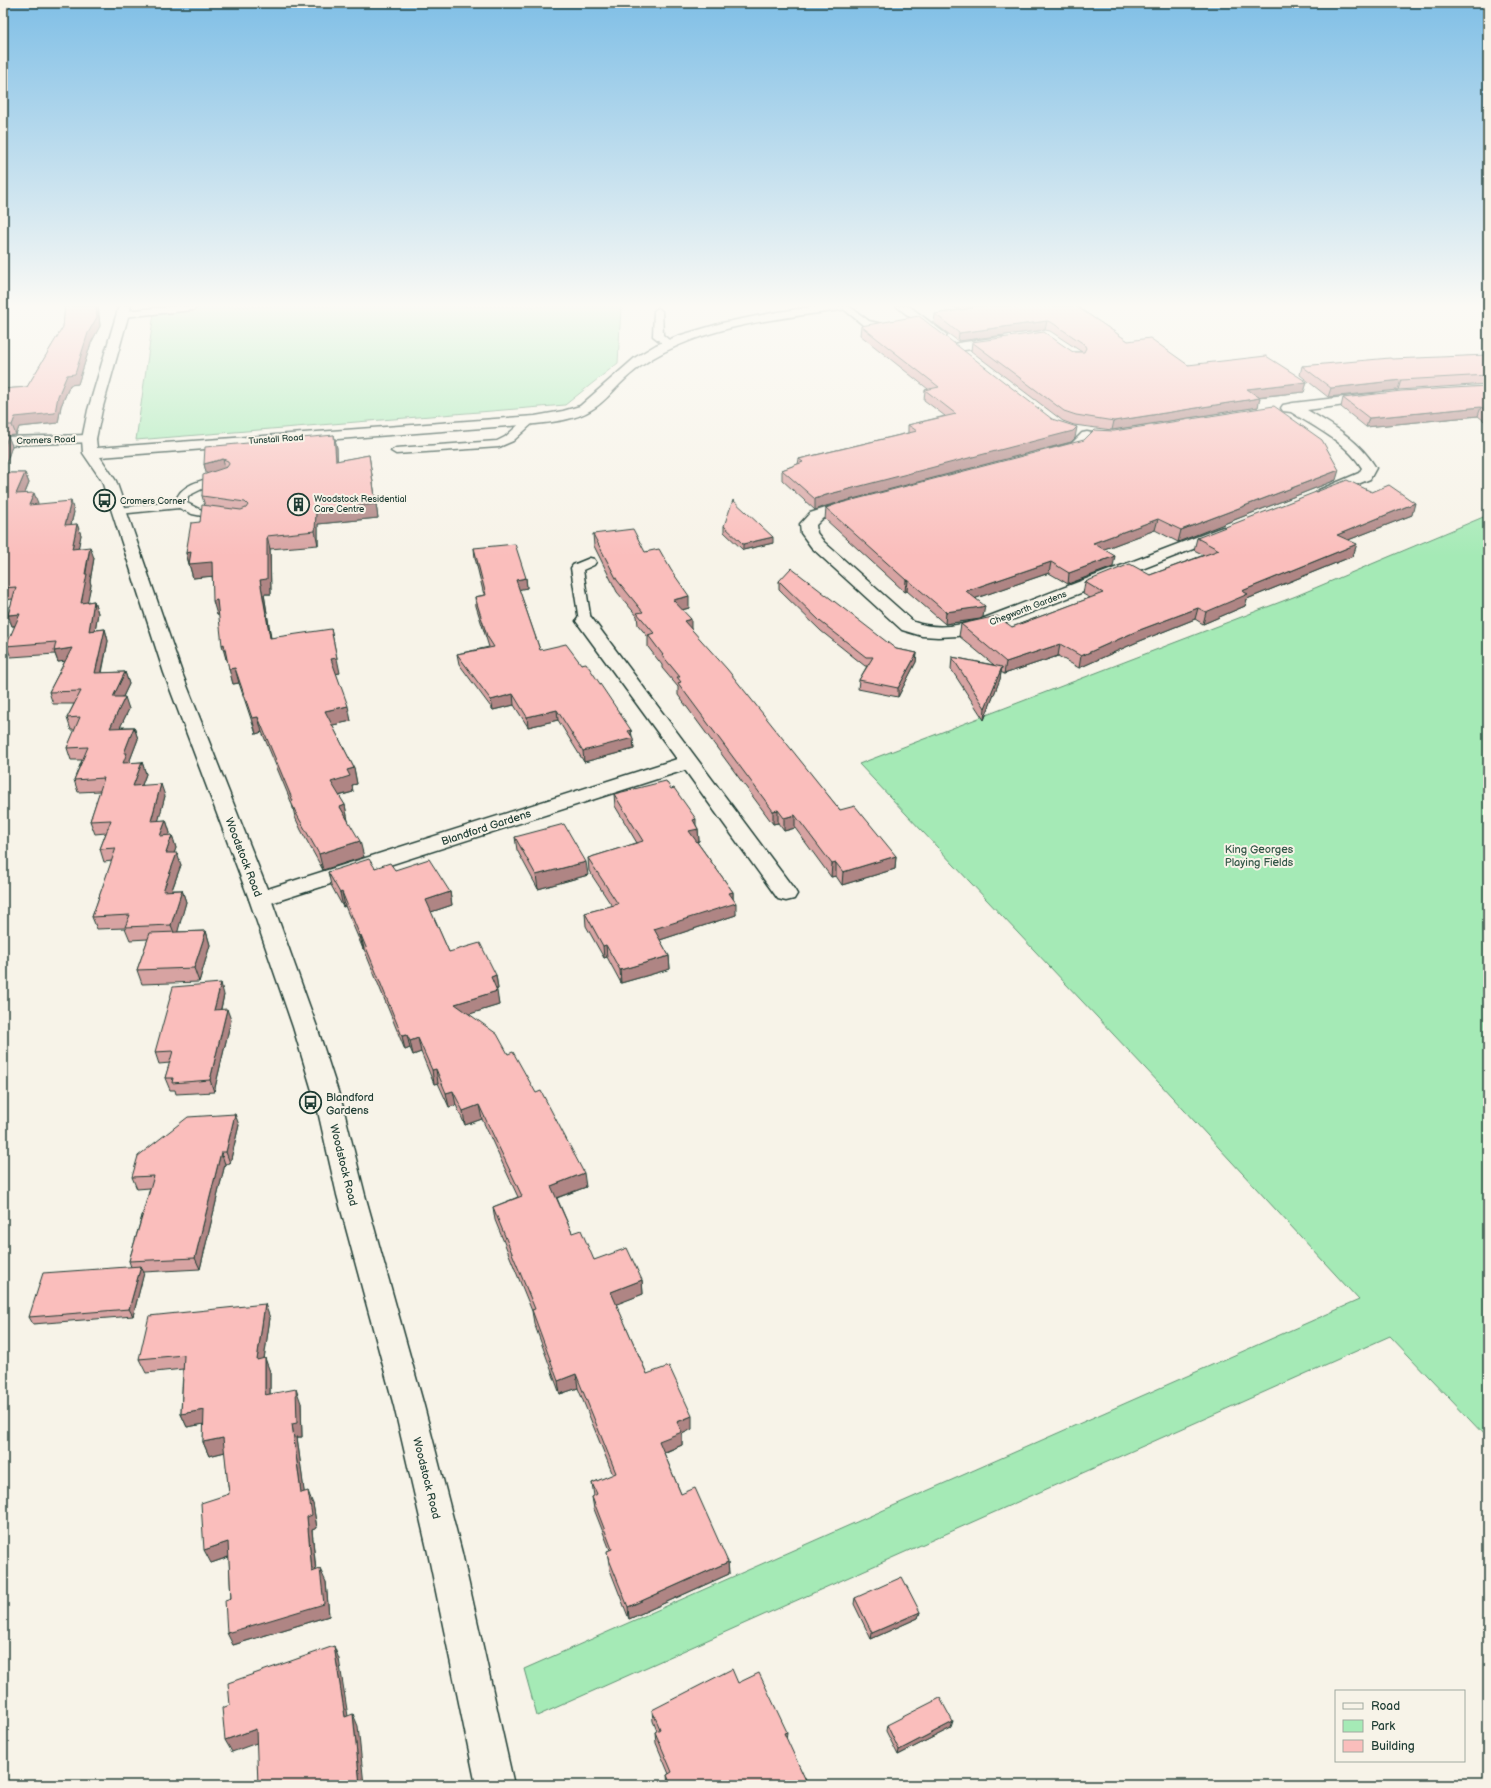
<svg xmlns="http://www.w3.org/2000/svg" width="1491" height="1788" font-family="'Balsamiq Sans',sans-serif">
  <rect width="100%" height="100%" fill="#f7f3e8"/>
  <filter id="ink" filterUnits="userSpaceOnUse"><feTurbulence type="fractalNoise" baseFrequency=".025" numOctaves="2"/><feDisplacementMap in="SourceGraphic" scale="8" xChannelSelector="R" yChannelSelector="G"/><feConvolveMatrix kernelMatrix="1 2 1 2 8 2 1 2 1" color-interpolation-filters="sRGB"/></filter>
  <g filter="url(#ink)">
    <g fill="#a5eab6" stroke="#629475">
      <path d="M155 306H621L618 363 565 405 136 440Z"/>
      <path d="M1488 515V1439L1390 1336 537 1716 524 1669 1359 1300 1161 1085 859 764 1296 596Z"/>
    </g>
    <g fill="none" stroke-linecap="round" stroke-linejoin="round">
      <defs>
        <g id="lane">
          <path d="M179 306 197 307 193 310 123 317 119 314 123 311Z"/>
          <path d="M840 306H849L869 321 882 324 883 326 879 329 863 325Z"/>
          <path d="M658 308 662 311 663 335 675 345 673 347H667L653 336 654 311Z"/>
          <path d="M529 418 534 421 533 423 513 441 499 447 396 454 391 451 396 448 497 441 505 437 525 419Z"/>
          <path d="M223 475 228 478 227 480 206 487 188 496 187 503 199 509 226 515 228 517 226 519 222 520 192 514 179 508 119 514 113 511 119 508 176 501C180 483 207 479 223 475Z"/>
          <path d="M590 558 594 559 596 562 594 565 583 570 591 621 589 624H581L579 621 571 568 573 565Z"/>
        </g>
        <g id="street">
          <path d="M896 306H909L947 335 945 338H937Z"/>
          <path d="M1000 337 1004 338 1006 341 1004 344 958 351 954 350 952 347 954 344 958 343Z"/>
          <path d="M1371 394 1376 395 1378 398 1376 401 1307 410C1334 426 1360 441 1376 468L1370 479 1329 496 1324 498 1319 496 1316 493 1319 490 1359 473 1362 468C1346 442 1316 428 1291 412L1283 411 1281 408 1283 405 1293 403Z"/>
          <path d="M1087 432 1092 433 1094 436C1086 448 1065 459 1050 455L1048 452 1050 449 1072 443 1082 433Z"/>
          <path d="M89 435 94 436 96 439 94 442 3 445V437Z"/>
          <path d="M854 499 859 501 862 504 859 507 822 519 816 525 817 533 824 542 914 622C936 630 957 626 979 620L1217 529 1223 527 1229 529 1231 532 1229 535 991 628 958 636 938 637 922 636 902 630 812 548 801 533 800 524 810 513Z"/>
          <path d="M585 616 591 617 794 889 797 894 794 899 786 901 778 899 685 770 268 904 260 906 252 904 249 899 252 894 677 759 576 621 579 617Z"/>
        </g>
        <path id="secondary" d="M119 306H131L102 410 96 439 97 448 535 416 563 411 580 406 636 357 656 345 678 336 722 323 772 313 818 306H847L845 309 841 310C782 318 718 324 664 352 648 360 633 371 620 384 611 393 602 404 591 410 575 420 553 422 535 424L100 457 116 481 182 673 271 899 317 1027 343 1107 365 1195 424 1406 462 1553 514 1785H476L428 1553 394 1406 337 1195 317 1107 293 1027 249 899 164 673 102 481 83 453 82 439 88 410Z"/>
      </defs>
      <use href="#lane" stroke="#1f3d34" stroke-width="3"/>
      <use href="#street" stroke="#1f3d34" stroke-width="3"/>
      <use href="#secondary" stroke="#1f3d34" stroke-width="3"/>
      <use href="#lane" fill="#f7f3e8" fill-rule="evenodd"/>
      <use href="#street" fill="#f7f3e8" fill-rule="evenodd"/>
      <use href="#secondary" fill="#f7f3e8" fill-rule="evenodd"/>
    </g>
    <g fill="#d7a3a2" stroke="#1f3d34">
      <path d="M65 306H98L100 326 91 343 78 384 70 385 61 406 58 423 19 427 16 435 4 436H8L12 446 3 472V389L27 387 63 327Z"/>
      <path d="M951 306H1076L1128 341 1188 365 1307 382 1304 392 1259 397 1258 407 1112 430 1074 425 1063 421 971 351 972 342 1073 352H1082L1050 331 1045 330 958 341 934 323 935 314 960 310Z"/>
      <path d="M861 326 1075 438 1071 442 826 506 815 510 782 480V470L798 464 799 459 908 433V425L945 416 924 400 925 390 928 389 860 335Z"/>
      <path d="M1488 355V384L1398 390 1328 397 1300 375 1302 366Z"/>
      <path d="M1488 386V424L1478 416 1366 427 1341 407 1343 398Z"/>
      <path d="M334 435 337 448V461L369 455 378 518 318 524V545L270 549 271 594H264L271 638 340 673H336L351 721 332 725 354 768 357 784 352 785 353 792 339 796 345 805 348 821 364 857 323 870 301 830 295 817 292 804 262 732 256 734 239 683 233 684 227 659H226L219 615H217L212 576 193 578 186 553 200 522 205 506 202 496 207 474 204 464Z"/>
      <path d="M3 473H25L29 483 25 493 38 503 37 504 74 512 71 525 77 524 81 535 78 548 94 558 90 581 91 585 87 602 94 601 98 613 95 630 105 629 108 641 102 673 125 672 129 684 123 697 129 709 120 727H134L138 739 130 760V763L142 762 146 774 142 785 165 796 158 821 166 820 170 833 169 836 172 835 176 848 174 853 181 865 172 890H182L186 902 177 932 206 931 210 945 199 982 142 984 137 970 148 939 130 940 125 928 97 929 92 917 112 861 104 862 100 849 106 833 95 834 90 821 100 791 78 792 74 780 82 760H71L67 748 75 730H71L67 718 74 704H53L49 692 65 661 58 662 55 654 11 657 6 646 15 626H12L8 615 13 599 3 600Z"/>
      <path d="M1336 480 1178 542 1155 530 1104 549 1113 567 1068 584 1049 573 976 598 983 617 980 619 945 624 907 591 905 592 825 519 826 508Z"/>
      <path d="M1412 515 1348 540 1353 556 1247 599 1245 606 1203 624 1195 619 1135 643 1079 668 1058 656 1004 674 1001 672 1000 679 984 720 951 669 952 657 994 665 959 636 961 624 1012 627 1090 598 1083 594 1085 582 1150 575 1204 555 1194 550 1197 538Z"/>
      <path d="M724 526 773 543 743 550 724 532Z"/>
      <path d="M593 534 645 552 689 608 682 610 691 629 840 810 896 856 895 869 842 885 836 876 831 877 795 828 784 831 778 823 773 824 678 695V687L662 668V665L648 647V637L638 625 637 616 617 592 594 546Z"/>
      <path d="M474 548 526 578 527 588 519 589 540 650 631 730 634 749 584 762 558 720 528 727 514 705 493 710 459 664 457 654 489 647 476 606 475 597 484 595 475 558Z"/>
      <path d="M779 581 896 649 917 653 916 662 898 697 858 689 859 680 867 666H865L821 631 779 590Z"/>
      <path d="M614 794 696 825 698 829 699 841 697 842 733 892V899L736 915 660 940 669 956 670 969 621 983 607 957 604 958 586 926 585 913 612 906 589 871 588 858 637 843 615 806Z"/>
      <path d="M515 837 588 875 538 889 517 850Z"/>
      <path d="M375 868 395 870 450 892 452 905 431 912 449 952 496 975 498 989 496 990 499 1005 469 1014 508 1054 586 1187 557 1198 572 1233 594 1260 642 1280 643 1294 616 1304 647 1374 692 1429 682 1434V1445L664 1453 681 1494 728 1562 729 1574 629 1619 610 1570 607 1551 610 1550 594 1509 592 1497 594 1496 592 1483 613 1475 578 1388 560 1394 534 1323 532 1311 495 1220 493 1207 518 1197 482 1119 465 1125 456 1105 449 1107 438 1083 434 1084 421 1052 413 1055 410 1048 405 1050 364 949H363L345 906 343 907 331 885 328 872Z"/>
      <path d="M224 995 221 1009 231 1020 214 1092 176 1094 175 1090H170L165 1078 170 1063 159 1064 155 1052Z"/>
      <path d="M239 1125 230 1163 225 1164 200 1269 144 1272 133 1316 33 1324 29 1317 131 1267 129 1261 150 1188 137 1189 132 1177Z"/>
      <path d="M270 1318 264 1358 270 1372V1394L301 1403 302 1437H297L304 1492 313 1504 317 1528 312 1530 316 1570 326 1582 329 1616 233 1645 229 1557 211 1563 229 1494 225 1452 209 1456 203 1442 204 1424 187 1427 181 1414 183 1369 146 1373 139 1359Z"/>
      <path d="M855 1598 920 1612 918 1618 871 1639 854 1604Z"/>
      <path d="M738 1683 786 1739 808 1785H668L667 1775 669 1774 656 1743 655 1732 657 1731 653 1721 652 1710Z"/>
      <path d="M887 1725 951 1728 898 1755 886 1731Z"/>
    </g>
    <g fill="#af8584" stroke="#1f3d34">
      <path d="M96 306H98L100 326 91 343 78 384 70 385 61 406 58 423 19 427 16 435 12 425 15 417 58 396Z"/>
      <path d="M1047 321 1045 330 958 341 959 333Z"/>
      <path d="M1401 380 1398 390 1328 397 1331 388Z"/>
      <path d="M1307 382 1304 392 1245 398 1247 389Z"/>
      <path d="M1260 398 1258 407 1112 430 1114 421Z"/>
      <path d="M1481 407 1478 416 1366 427 1369 418Z"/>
      <path d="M1077 427 1075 438 1071 442 826 506 815 510V499L826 495Z"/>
      <path d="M334 435 337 448 338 474 336 461Z"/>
      <path d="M8 436 12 446 3 472V451Z"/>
      <path d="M369 455 378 518 318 524V545L315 531 316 511Z"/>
      <path d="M223 459 226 473 207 477 204 464Z"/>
      <path d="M1339 470 1336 480 1178 542 1181 530Z"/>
      <path d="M25 473 29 483 20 505 16 494Z"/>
      <path d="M34 493 38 503 33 516 29 505Z"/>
      <path d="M71 501 74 512 68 536 65 525Z"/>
      <path d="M1415 503 1412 515 1333 546 1337 535Z"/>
      <path d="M1158 519 1155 530 1091 554 1093 543Z"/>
      <path d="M77 524 81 535 76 560 72 549Z"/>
      <path d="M267 536 270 549 271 594H264L273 652 270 638 260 580Z"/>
      <path d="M773 537V543L743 550V544Z"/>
      <path d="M1357 544 1353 556 1247 599 1245 606 1203 624 1206 612 1242 591Z"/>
      <path d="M90 547 94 558 90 581 91 585 85 614 81 603Z"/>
      <path d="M191 552 212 562 215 576 193 578 186 553Z"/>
      <path d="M1115 556 1113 567 1068 584 1069 573Z"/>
      <path d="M1051 562 1049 573 965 602 966 591Z"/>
      <path d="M526 578 527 588 517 590 516 580Z"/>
      <path d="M906 580H908L907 591 905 592Z"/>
      <path d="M689 596V608L674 612 673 600Z"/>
      <path d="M217 600 221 615H217L213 601Z"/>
      <path d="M94 601 98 613 93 642 89 631Z"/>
      <path d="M985 606 983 617 980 619 945 624 946 612Z"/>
      <path d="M1198 608 1195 619 1135 643 1079 668 1081 656 1137 631Z"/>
      <path d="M20 614 24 625 12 626 8 615Z"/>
      <path d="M691 619V631L684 621Z"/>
      <path d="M105 629 108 641 99 685 95 673Z"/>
      <path d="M331 629 340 673 334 674 331 659Z"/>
      <path d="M224 644 228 659H226L222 645Z"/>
      <path d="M1060 644 1058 656 1004 674 1006 662Z"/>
      <path d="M72 648 76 660 58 662 54 651Z"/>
      <path d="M917 653 916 662 898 697V688Z"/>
      <path d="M1002 667 1000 679 984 720 985 708Z"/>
      <path d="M235 668 239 683 233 684 229 669Z"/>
      <path d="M125 672 129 684 117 709 113 697Z"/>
      <path d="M513 694 514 705 493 710 491 700Z"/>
      <path d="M125 697 129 709 114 740 110 728Z"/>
      <path d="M348 706 351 721 329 726 325 711Z"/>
      <path d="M557 710 558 720 528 727 527 717Z"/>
      <path d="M258 717 262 732 256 734 252 718Z"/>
      <path d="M134 727 138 739 130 760 131 765 123 763 124 753Z"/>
      <path d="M631 730 632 739 633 738 634 749 584 762 583 751 628 731Z"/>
      <path d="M142 762 146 774 137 798 133 786Z"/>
      <path d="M354 768 357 784 352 785 353 792 334 797 331 782 347 770Z"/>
      <path d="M161 784 165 796 155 834 151 821Z"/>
      <path d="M345 805 348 821 340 807Z"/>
      <path d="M778 810V823L773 824V811Z"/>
      <path d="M795 815V828L784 831V818Z"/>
      <path d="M696 819V830L698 829 699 841 690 844 689 831 693 820Z"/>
      <path d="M166 820 170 833 164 849 160 836Z"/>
      <path d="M172 835 176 848 170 865 166 853Z"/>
      <path d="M360 841 364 857 323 870 319 854Z"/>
      <path d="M177 853 181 865 167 903 163 891Z"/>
      <path d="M896 856 895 869 842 885 843 872Z"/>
      <path d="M586 862 588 875 538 889 536 875Z"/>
      <path d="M836 863V876L831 877 832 864Z"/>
      <path d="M182 890 186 902 176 938 171 925Z"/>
      <path d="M342 892 345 906 343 907 340 893Z"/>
      <path d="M450 892 452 905 428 913 426 900Z"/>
      <path d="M733 892V904L736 903V915L654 942V929L729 893Z"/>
      <path d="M206 931 210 945 199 982 194 968Z"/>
      <path d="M361 935 364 949H363L360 936Z"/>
      <path d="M606 945 607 957 604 958 603 946Z"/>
      <path d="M669 956 670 969 621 983 620 970Z"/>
      <path d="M496 975 498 989 493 991 491 977Z"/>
      <path d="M221 983 224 995 218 1021 214 1010Z"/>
      <path d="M497 991 499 1005 457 1018 455 1004Z"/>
      <path d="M227 1009 231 1020 214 1092 210 1080Z"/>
      <path d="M407 1035 410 1048 405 1050 402 1036Z"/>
      <path d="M418 1038 421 1052 413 1055 410 1041Z"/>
      <path d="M436 1069 438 1083 434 1084 432 1070Z"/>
      <path d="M453 1091 456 1105 449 1107 446 1093Z"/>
      <path d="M479 1105 482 1119 465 1125 463 1111Z"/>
      <path d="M235 1114 239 1125 230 1163 226 1152Z"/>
      <path d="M221 1152 225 1164 200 1269 195 1258Z"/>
      <path d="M584 1173 586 1187 553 1199 551 1186Z"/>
      <path d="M141 1266 144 1273 133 1316 129 1309Z"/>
      <path d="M642 1280 643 1294 612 1306 611 1292Z"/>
      <path d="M265 1304 270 1318 262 1373 257 1360Z"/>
      <path d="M265 1358 270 1372V1409L265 1395Z"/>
      <path d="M576 1374 578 1388 560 1394 558 1381Z"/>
      <path d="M296 1389 301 1403 302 1437H297L306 1506 301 1493 292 1424Z"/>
      <path d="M204 1410 210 1423 187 1427 181 1414Z"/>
      <path d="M692 1416V1429L682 1434V1445L660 1454 659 1441 677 1422Z"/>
      <path d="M223 1438 229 1451 209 1456 203 1442Z"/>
      <path d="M308 1491 313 1504 317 1528 312 1530 317 1584 312 1572 307 1517Z"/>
      <path d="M228 1542 234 1555 211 1563 204 1550Z"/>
      <path d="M728 1562 729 1574 629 1619 628 1607Z"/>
      <path d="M320 1569 326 1582 329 1616 233 1645 227 1633Z"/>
      <path d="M920 1612 918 1618 871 1639 872 1633Z"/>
      <path d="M334 1646 339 1659 350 1729 345 1717Z"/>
      <path d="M353 1714 358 1726 364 1785H360Z"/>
      <path d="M953 1722 951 1728 898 1755 899 1750Z"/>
      <path d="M256 1729 262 1741 232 1752 225 1740Z"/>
      <path d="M787 1732 786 1742 784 1733Z"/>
    </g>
    <g fill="#fabebc" stroke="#1f3d34">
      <path d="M65 306H96L97 317 88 333 75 374 67 375 58 396 55 413 15 417 12 425H3V389L27 387 63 327Z"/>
      <path d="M969 306H1076L1128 341 1150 338 1188 365 1266 356 1307 382 1247 389 1260 398 1114 421 1076 415 1064 411 972 342 1044 332 1073 352H1084L1086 348 1084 344 1051 322 1047 321 959 333 935 314 973 308Z"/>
      <path d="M919 316 1052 419 1077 427 1073 431 826 495 815 499 782 470 803 462 799 459 917 431 908 425 956 414 925 390 939 387 861 326Z"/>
      <path d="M1488 355V375L1401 380 1331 388 1302 366 1390 358 1392 359Z"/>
      <path d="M1488 386V412L1481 407 1369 418 1343 398 1401 391Z"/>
      <path d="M1274 406 1322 440 1339 470 1181 530 1158 519 1093 543 1115 556 1069 573 1051 562 966 591 985 606 981 607 946 612 908 580H906L826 508 837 504 1084 440 1094 430 1114 431Z"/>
      <path d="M334 435 336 461 369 455 376 504 316 511 315 531 267 536V579L260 580 270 638 331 629 337 658 331 659 348 706 325 711 354 768 347 770 350 776 331 782 345 805 340 807 360 841 319 854 297 815 291 802 293 801 258 717 252 718 235 668 229 669 224 644 222 645 217 600 213 601 212 562 189 564 191 552 186 553 191 523 200 522 202 505 241 510 246 508 248 505 245 502 202 496 203 475 227 467 229 464 228 461 223 459 204 464 205 447Z"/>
      <path d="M3 436H8L3 451Z"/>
      <path d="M3 473H25L16 494 34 493 29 505 71 501 65 525 77 524 72 549 90 547 85 574H87L81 603 94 601 89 631 105 629 95 673 125 672 113 697H125L110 728 134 727 124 753H127L123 763 142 762 133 786 161 784 151 821 166 820 160 836 172 835 166 853H177L163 891 182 890 171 925 125 927 130 915 92 917 116 848 100 849 111 820 90 821 104 778 74 780 88 747 67 748 80 717 67 718 81 691 49 692 72 648 54 651 56 642 6 646 20 614 8 615 16 587 3 588Z"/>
      <path d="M1347 480 1372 492 1389 485 1415 503 1337 535 1357 544 1242 591 1248 594 1206 612 1198 608 1137 631 1081 656 1060 644 1006 662 961 624 997 616 1012 627 1055 611 1103 593 1085 582 1130 564 1150 575 1219 550 1197 538Z"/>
      <path d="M733 500 773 537 743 544 724 526Z"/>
      <path d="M633 529 645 552 659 549 671 570 689 596 673 600 691 619 684 621 727 669 840 810 855 806 896 856 843 872 836 863 832 864 795 815 784 818 778 810 773 811 678 683 681 682 677 677H680L662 655H663L648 635 654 633 637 613 643 612 617 580 593 534Z"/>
      <path d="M515 544 526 578 516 580 540 650 566 644 581 664 586 663 631 730 628 731 633 738 583 751 557 710 527 717 513 694 491 700 457 654 494 647 487 636 475 597 486 595 474 548Z"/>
      <path d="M791 568 896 649 917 653 898 688 859 680 873 657H866L821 622 779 581Z"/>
      <path d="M952 657 1002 667 985 708Z"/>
      <path d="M666 781 671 789 674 788 696 819 693 820 698 829 689 831 733 892 729 893 736 903 654 929 669 956 620 970 606 945 603 946 585 913 618 904 588 858 643 841 614 794Z"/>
      <path d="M564 824 586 862 536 875 515 837Z"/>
      <path d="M369 859 375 868 390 863 395 870 429 859 450 892 426 900 449 952 480 943 496 975 491 977 497 991 455 1004 497 1034 508 1054 513 1052 536 1093 541 1091 584 1173 551 1186 572 1233 581 1230 594 1260 627 1248 642 1280 611 1292 647 1374 669 1366 692 1416 677 1422 682 1432 659 1441 681 1494 695 1488 728 1562 628 1607 608 1557 607 1551 612 1549 592 1497 597 1494 592 1483 616 1473 576 1374 558 1381 532 1310 535 1309 493 1207 522 1196 479 1105 463 1111 453 1091 446 1093 436 1069 432 1070 418 1038 410 1041 407 1035 402 1036 361 935 360 936 342 892 340 893 328 872Z"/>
      <path d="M206 931 194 968 137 970 150 933Z"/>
      <path d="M221 983 214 1010 227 1009 210 1080 172 1083 173 1078H165L173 1051 155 1052 173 987Z"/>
      <path d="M235 1114 226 1152H221L195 1258 129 1261 154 1176 132 1177 138 1156 188 1117Z"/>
      <path d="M141 1266 129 1309 29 1317 43 1273Z"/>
      <path d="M265 1304 257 1360 265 1358V1395L296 1389 297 1423 292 1424 301 1493 308 1491 312 1515 307 1517 312 1572 320 1569 324 1604 227 1633 225 1600 231 1598 228 1542 204 1550 201 1503 229 1494 223 1438 203 1442 204 1410 181 1414 184 1355 139 1359 149 1316Z"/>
      <path d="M902 1577 920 1612 872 1633 855 1598Z"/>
      <path d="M334 1646 345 1717 353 1714 360 1785H258L256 1729 225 1740 222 1708 230 1705 228 1683Z"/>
      <path d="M732 1669 738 1683 759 1673 787 1732 784 1733 808 1785H671L667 1775 672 1772 655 1732 660 1729 652 1710Z"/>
      <path d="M940 1698 953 1722 899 1750 887 1725Z"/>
    </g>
  </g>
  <linearGradient id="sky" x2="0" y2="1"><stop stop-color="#80bfe6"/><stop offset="0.55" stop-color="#fbfaf5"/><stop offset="1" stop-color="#fbfaf5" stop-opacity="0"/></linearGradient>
  <rect width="1491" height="556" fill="url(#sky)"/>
  <defs>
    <symbol id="bus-ring" viewBox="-11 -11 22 22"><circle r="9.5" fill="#f7f3e8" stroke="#1f3d34" stroke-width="1.5"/><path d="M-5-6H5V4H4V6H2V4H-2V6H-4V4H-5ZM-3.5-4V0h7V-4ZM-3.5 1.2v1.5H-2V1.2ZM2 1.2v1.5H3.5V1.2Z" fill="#1f3d34"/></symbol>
    <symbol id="building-ring" viewBox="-11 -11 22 22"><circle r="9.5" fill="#f7f3e8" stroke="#1f3d34" stroke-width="1.5"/><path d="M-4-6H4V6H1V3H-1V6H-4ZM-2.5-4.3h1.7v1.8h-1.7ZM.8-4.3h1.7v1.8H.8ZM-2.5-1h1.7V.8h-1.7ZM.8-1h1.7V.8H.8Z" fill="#1f3d34"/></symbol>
  </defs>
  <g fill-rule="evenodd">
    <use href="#bus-ring" x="92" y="488" width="25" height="25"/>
    <use href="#building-ring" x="286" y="492" width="25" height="25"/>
    <use href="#bus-ring" x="298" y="1090" width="25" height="25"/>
  </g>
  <g text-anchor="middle" stroke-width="4" stroke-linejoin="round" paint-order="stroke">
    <g font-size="9" fill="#1f3d34" stroke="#f7f3e8">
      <text transform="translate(276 439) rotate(-4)" y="3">Tunstall Road</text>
      <text transform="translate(46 440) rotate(-2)" y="3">Cromers Road</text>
      <text transform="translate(1028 608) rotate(-21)" y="3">Chegworth Gardens</text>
    </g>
    <g font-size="9" fill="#1f3d34" stroke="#f7f3e8" text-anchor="start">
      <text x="314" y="502">Woodstock Residential<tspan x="314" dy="10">Care Centre</tspan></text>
      <text x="120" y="504">Cromers Corner</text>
    </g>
    <g font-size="11" fill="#1f3d34" stroke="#f7f3e8">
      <text transform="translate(486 827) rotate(-18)" y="4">Blandford Gardens</text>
      <text transform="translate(244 857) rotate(69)" y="4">Woodstock Road</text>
      <text transform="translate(344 1165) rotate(76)" y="4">Woodstock Road</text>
      <text transform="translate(427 1478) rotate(76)" y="4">Woodstock Road</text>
    </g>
    <g font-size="11" fill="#335748" stroke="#f7f3e8">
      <text x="1259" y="853">King Georges<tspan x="1259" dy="13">Playing Fields</tspan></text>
    </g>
    <g font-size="11" fill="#1f3d34" stroke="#f7f3e8" text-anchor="start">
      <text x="326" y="1101">Blandford<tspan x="326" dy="13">Gardens</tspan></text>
    </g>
  </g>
  <rect width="1491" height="1788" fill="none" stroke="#f7f3e8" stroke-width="16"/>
  <rect x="8" y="8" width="1475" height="1772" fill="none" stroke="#1f3d34" stroke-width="1.5" filter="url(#ink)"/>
  <rect x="1335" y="1690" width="130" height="72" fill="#f7f3e8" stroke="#a1aaa0"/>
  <rect x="1343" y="1703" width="20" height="6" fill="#f7f3e8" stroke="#a1aaa0"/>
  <text x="1371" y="1710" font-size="12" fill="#1f3d34">Road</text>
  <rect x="1343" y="1720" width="20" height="12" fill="#a5eab6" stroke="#a1aaa0"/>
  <text x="1371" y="1730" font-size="12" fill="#1f3d34">Park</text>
  <rect x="1343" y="1740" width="20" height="12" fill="#fabebc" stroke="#a1aaa0"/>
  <text x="1371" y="1750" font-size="12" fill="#1f3d34">Building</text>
</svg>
